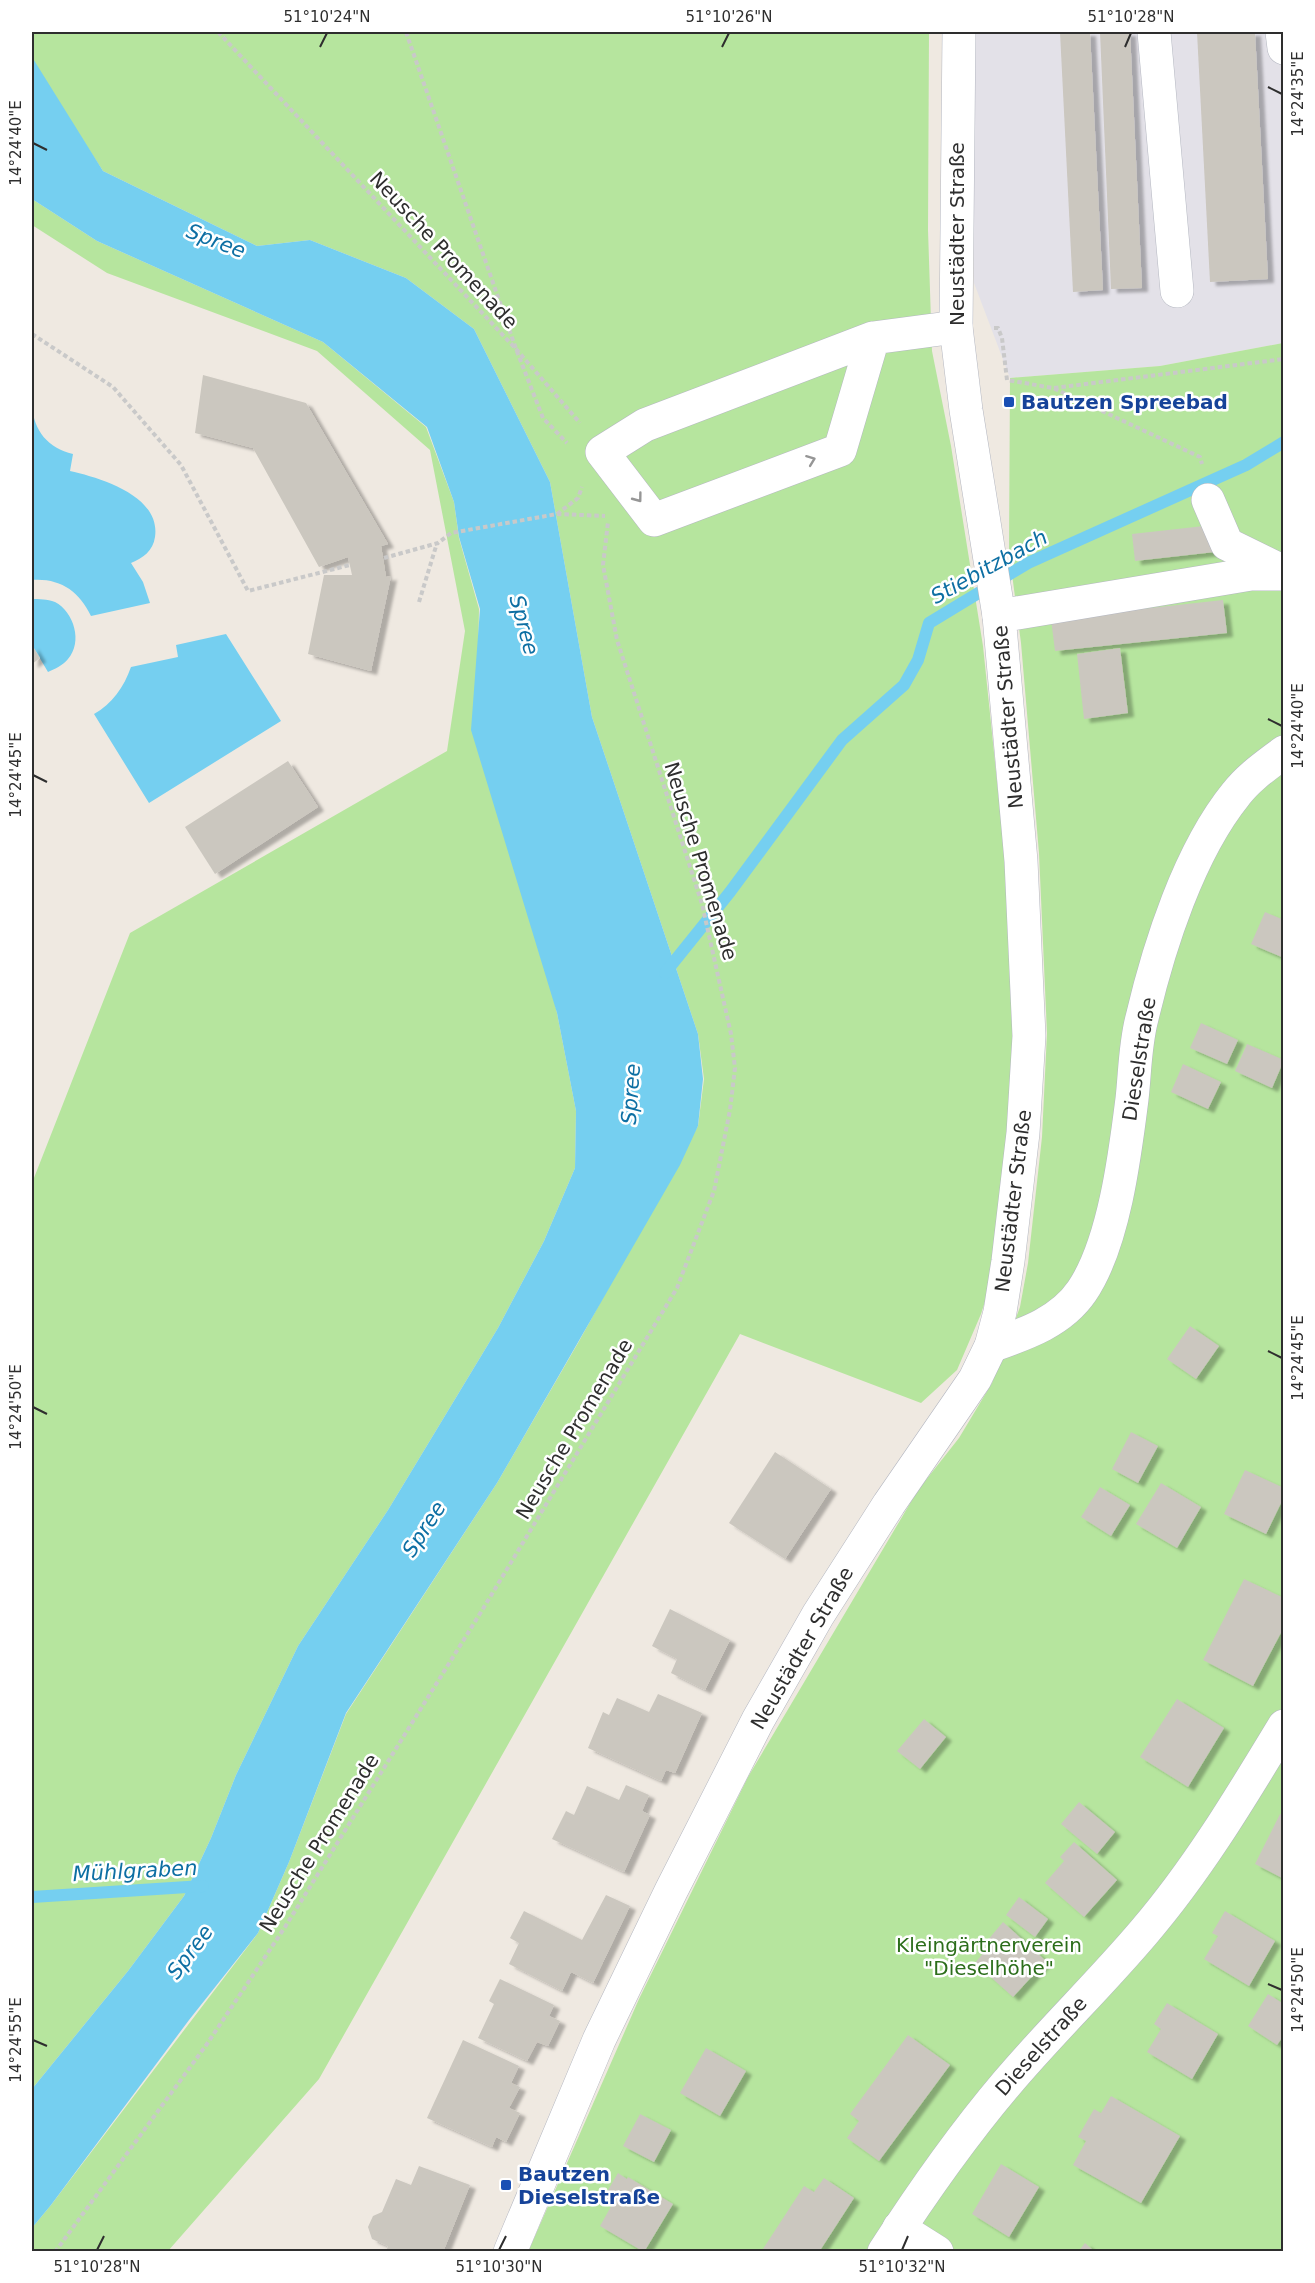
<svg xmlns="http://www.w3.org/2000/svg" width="1315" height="2283" font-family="'DejaVu Sans',sans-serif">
  <defs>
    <filter id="shadow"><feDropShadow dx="6" dy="4" stdDeviation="1.5" flood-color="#0004"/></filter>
  </defs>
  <rect width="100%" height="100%" fill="#efe9e1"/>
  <path fill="#e3e1e8" d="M974 32H1283V343L1160 366 1010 378 974 283Z"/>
  <g fill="#b6e59e">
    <path d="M32 32H929L928 230 932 351 951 446 983 646 1007 878 1014 1040 997 1264 981 1314 957 1370 921 1403 740 1334 319 2079 168 2251H32V2228L51 2205 258 1933 289 1862 346 1714 497 1483 578 1343 698 1126 704 1079 698 1034 592 717 550 482 474 329 406 278 310 240 257 246 103 171 36 68 32 57Z"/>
    <path d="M32 199 97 241 323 342 426 427 454 502 459 538 479 609 478 659 557 1013 576 1111 575 1168 544 1241 498 1328 388 1510 298 1646 236 1775 211 1838 184 1896 128 1971 32 2089V1183L130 933 447 751 465 631 430 450 317 351 107 273 32 225Z"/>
    <path d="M1283 343V2251L528 2252 639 1999 748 1777 918 1490 959 1438 992 1383 1020 1307 1028 1263 1042 1137 1047 1033 1039 853 1021 643 1009 551 1010 378 1160 366Z"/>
  </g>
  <g fill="#75cff0">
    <path d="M32 57 103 171 257 246 310 240 406 278 474 329 550 482 592 717 698 1034 703 1079 698 1126 680 1165 497 1483 346 1713 289 1862 258 1933 189 2020 51 2205 32 2228V2089L128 1971 184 1896 211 1838 236 1775 298 1646 388 1510 498 1328 544 1241 575 1168 576 1111 557 1013 471 730 480 609 459 537 454 502 427 427 323 342 97 241 32 199Z"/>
    <path d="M32 406C34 431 48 448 73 454L70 471C101 478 161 496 155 537 153 551 143 558 131 563L143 582 150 603 91 616C79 591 60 578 32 580Z"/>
    <path d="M32 599C39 599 47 599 55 602 74 612 83 642 68 659 63 665 55 669 48 672L32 645Z"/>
    <path d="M226 634 281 721 149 803 94 714C112 704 124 687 131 667L178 657 176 645Z"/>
  </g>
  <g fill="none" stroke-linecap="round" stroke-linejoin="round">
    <g stroke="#75cff0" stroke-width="12">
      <path d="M665 973 730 892 842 740 904 685 918 660 929 623 1028 563 1246 465 1284 442"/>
      <path d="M32 1897 203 1886"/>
    </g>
  </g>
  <g fill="#cbc7bf" filter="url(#shadow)">
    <path d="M1060 32H1090L1103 290 1073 292Z"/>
    <path d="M1100 32H1130L1142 288 1111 289Z"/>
    <path d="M1197 32H1255L1268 279 1210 282Z"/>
    <path d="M203 375 306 403 388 544 381 546 386 577 391 576 371 671 308 654 324 575H352L348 557 319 567 253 448 195 433Z"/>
    <path d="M1213 525 1215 552 1135 561 1132 534Z"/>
    <path d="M1223 600 1227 633 1055 651 1051 619Z"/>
    <path d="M32 645 40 658 32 664Z"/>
    <path d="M1120 648 1128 713 1084 719 1077 654Z"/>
    <path d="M288 761 318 807 215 874 185 827Z"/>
    <path d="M1265 912 1284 920V958L1251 944Z"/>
    <path d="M1201 1023 1238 1040 1227 1064 1190 1048Z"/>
    <path d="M1247 1044 1284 1060 1272 1088 1235 1071Z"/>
    <path d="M1183 1064 1221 1082 1208 1109 1171 1092Z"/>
    <path d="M1190 1326 1219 1346 1196 1379 1167 1359Z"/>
    <path d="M1131 1432 1158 1446 1138 1483 1112 1469Z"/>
    <path d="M775 1452 831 1489 785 1559 729 1523Z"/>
    <path d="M1245 1470 1284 1488V1497L1266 1534 1224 1514Z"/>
    <path d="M1161 1483 1201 1507 1177 1548 1136 1524Z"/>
    <path d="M1100 1487 1130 1505 1111 1536 1081 1517Z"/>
    <path d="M1244 1579 1284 1598V1627L1253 1686 1203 1660Z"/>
    <path d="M670 1609 730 1640 705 1690 671 1673 677 1659 652 1646Z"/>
    <path d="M658 1694 702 1713 675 1773 666 1770 661 1781 588 1748 603 1712 609 1715 617 1698 649 1712Z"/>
    <path d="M1177 1699 1224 1728 1188 1787 1140 1757Z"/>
    <path d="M924 1719 946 1737 920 1769 897 1751Z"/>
    <path d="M626 1785 649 1795 642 1811 650 1815 624 1872 552 1839 566 1811 574 1815 587 1786 619 1800Z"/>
    <path d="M1079 1802 1115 1832 1097 1854 1061 1824Z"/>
    <path d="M1280 1814 1284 1816V1879L1255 1864Z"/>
    <path d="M1074 1842 1117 1880 1084 1917 1045 1883 1064 1861 1060 1857Z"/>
    <path d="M606 1895 630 1906 593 1983 571 1972 562 1991 509 1964 519 1943 510 1938 524 1911 582 1940Z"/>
    <path d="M1019 1897 1048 1919 1035 1937 1006 1915Z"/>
    <path d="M1225 1911 1275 1941 1249 1986 1204 1959 1218 1936 1212 1933Z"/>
    <path d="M1003 1922 1046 1961 1013 1997 975 1963 990 1945 987 1941Z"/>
    <path d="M500 1979 554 2005 549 2016 560 2021 548 2046 537 2042 527 2061 478 2038 494 2004 489 2001Z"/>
    <path d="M1268 1994 1284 2004V2035L1277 2045 1248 2026Z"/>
    <path d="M1167 2003 1218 2034 1192 2079 1147 2052 1161 2029 1154 2024Z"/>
    <path d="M908 2035 950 2065 879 2161 847 2138 859 2121 850 2114Z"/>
    <path d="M463 2040 519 2066 511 2083 520 2087 509 2108 520 2113 506 2142 496 2137 492 2147 427 2118Z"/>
    <path d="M706 2048 746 2071 720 2116 680 2093Z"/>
    <path d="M1111 2096 1180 2136 1141 2203 1073 2165 1086 2141 1078 2137 1094 2109 1101 2113Z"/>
    <path d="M640 2114 671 2130 654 2162 623 2146Z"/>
    <path d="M1001 2164 1039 2187 1009 2237 972 2214Z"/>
    <path d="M419 2166 470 2185 443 2252H386L388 2246 372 2239 368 2227 373 2216 382 2212 396 2179 411 2185Z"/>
    <path d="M618 2173 627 2179 628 2177 673 2204 644 2252 600 2226 613 2203 604 2197Z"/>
    <path d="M824 2178 854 2198 819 2252H761L804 2186 814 2192Z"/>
    <path d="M1085 2243 1095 2252H1078Z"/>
  </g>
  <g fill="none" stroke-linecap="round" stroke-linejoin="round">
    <defs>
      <g id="minor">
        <path d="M1154 32 1177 291"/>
        <path d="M1282 32 1284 48"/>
        <path d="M873 338 840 450 654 520 602 452 645 425 873 338 956 327"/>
        <path d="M1208 500 1227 544 1282 571"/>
        <path d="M999 616 1251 574H1284"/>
        <path d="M991 1346C1025 1334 1061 1322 1082 1291 1114 1244 1125 1155 1132 1099 1135 1072 1135 1044 1142 1018 1159 946 1189 852 1236 794 1249 777 1267 765 1284 752"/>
        <path d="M899 2228 937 2252"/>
        <path d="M510 2252 599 2040 671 1891 758 1720 818 1615 889 1504 975 1379 991 1346 1000 1312 1008 1261 1023 1133 1029 1036 1021 861 999 616 966 410 956 327 959 32"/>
        <path d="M884 2252C922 2193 962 2136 1007 2083 1051 2031 1100 1984 1144 1932 1198 1869 1241 1797 1284 1726"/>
      </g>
    </defs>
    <use href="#minor" stroke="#b4b7c1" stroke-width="34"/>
    <g stroke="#c9c9c9" stroke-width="4" stroke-dasharray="4.5 3" stroke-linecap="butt">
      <path d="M218 32 516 349 580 423"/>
      <path d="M406 32 516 349 543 418 567 443"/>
      <path d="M994 328H998L1002 338 1007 380 1053 388 1200 457 1202 464"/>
      <path d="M32 334 113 387 181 465 248 591 350 565"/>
      <path d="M1054 388 1284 359"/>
      <path d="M557 514 578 498 582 487"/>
      <path d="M384 558 438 543 451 533 557 514 605 516"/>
      <path d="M419 602 437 543"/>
      <path d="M55 2252 207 2044 285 1927 481 1612 677 1288 714 1191 730 1110 735 1068 731 1034 702 904 617 640 603 565 608 522"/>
    </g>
    <use href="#minor" stroke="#fff" stroke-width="33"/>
  </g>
  <defs><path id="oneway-chevron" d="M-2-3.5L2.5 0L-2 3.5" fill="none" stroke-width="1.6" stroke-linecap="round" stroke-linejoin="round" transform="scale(1.5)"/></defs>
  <g stroke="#969696">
    <use href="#oneway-chevron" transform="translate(811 460) rotate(-21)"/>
    <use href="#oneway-chevron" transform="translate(638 498) rotate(53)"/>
  </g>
  <path fill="none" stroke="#2e2e2e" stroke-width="2" d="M320 47 327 33M722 47 729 33M1125 47 1131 33M1268 87 1282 94M33 143 47 150M1268 719 1282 726M33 775 47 782M1268 1351 1282 1358M33 1407 47 1414M1268 1984 1282 1990M33 2040 47 2046M97 2250 104 2236M499 2250 506 2236M902 2250 908 2236"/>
  <g fill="#1a4fb4" stroke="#fff" stroke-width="2">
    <rect x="1003" y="396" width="12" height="12" rx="3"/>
    <rect x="500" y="2179" width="12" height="12" rx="3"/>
  </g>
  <g text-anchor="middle" stroke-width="5" stroke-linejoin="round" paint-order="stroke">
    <g font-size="20" fill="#2e2e2e" stroke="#fff">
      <text transform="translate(957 234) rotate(-90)" y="7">Neustädter Straße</text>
      <text transform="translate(444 250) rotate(47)" y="7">Neusche Promenade</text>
      <text transform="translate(1008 717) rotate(-95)" y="7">Neustädter Straße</text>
      <text transform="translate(701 861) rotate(73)" y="7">Neusche Promenade</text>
      <text transform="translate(1139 1059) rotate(-81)" y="7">Dieselstraße</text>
      <text transform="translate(1013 1201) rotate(-83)" y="7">Neustädter Straße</text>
      <text transform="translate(574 1429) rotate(-59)" y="7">Neusche Promenade</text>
      <text transform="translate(802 1648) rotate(-60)" y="7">Neustädter Straße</text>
      <text transform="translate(319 1843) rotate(-58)" y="7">Neusche Promenade</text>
      <text transform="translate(1041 2046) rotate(-48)" y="7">Dieselstraße</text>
    </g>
    <g font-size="20" font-weight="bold" fill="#164399" stroke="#fff" text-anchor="start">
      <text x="1021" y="409">Bautzen Spreebad</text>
      <text x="518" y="2181">Bautzen<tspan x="518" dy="23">Dieselstraße</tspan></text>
    </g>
    <g font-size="20" fill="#2c6e1b" stroke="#fff">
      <text x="989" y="1952">Kleingärtnerverein<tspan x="989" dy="23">"Dieselhöhe"</tspan></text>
    </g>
    <g font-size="21" font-style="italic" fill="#0d6fa3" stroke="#fff">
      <text transform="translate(216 241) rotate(21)" y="7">Spree</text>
      <text transform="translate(989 567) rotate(-29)" y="7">Stiebitzbach</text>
      <text transform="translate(524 625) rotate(75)" y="7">Spree</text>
      <text transform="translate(631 1094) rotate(-86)" y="7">Spree</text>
      <text transform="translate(424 1529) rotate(-57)" y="7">Spree</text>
      <text transform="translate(135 1871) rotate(-3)" y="7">Mühlgraben</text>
      <text transform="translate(190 1952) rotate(-53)" y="7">Spree</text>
    </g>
  </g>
  <rect width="1315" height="2283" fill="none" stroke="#ffffff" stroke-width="66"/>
  <rect x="33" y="33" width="1249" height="2217" fill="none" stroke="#2e2e2e" stroke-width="2"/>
  <g font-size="15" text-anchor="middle" fill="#2e2e2e">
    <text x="327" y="22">51°10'24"N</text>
    <text x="729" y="22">51°10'26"N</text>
    <text x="1131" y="22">51°10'28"N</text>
    <text transform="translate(1298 94) rotate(-90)" y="5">14°24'35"E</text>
    <text transform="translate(16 143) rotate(-90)" y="5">14°24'40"E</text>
    <text transform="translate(1298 726) rotate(-90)" y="5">14°24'40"E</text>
    <text transform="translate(16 775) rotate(-90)" y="5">14°24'45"E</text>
    <text transform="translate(1298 1358) rotate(-90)" y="5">14°24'45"E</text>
    <text transform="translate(16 1407) rotate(-90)" y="5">14°24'50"E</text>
    <text transform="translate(1298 1990) rotate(-90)" y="5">14°24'50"E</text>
    <text transform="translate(16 2040) rotate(-90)" y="5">14°24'55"E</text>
    <text x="97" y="2272">51°10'28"N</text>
    <text x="499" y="2272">51°10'30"N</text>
    <text x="902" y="2272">51°10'32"N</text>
  </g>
</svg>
